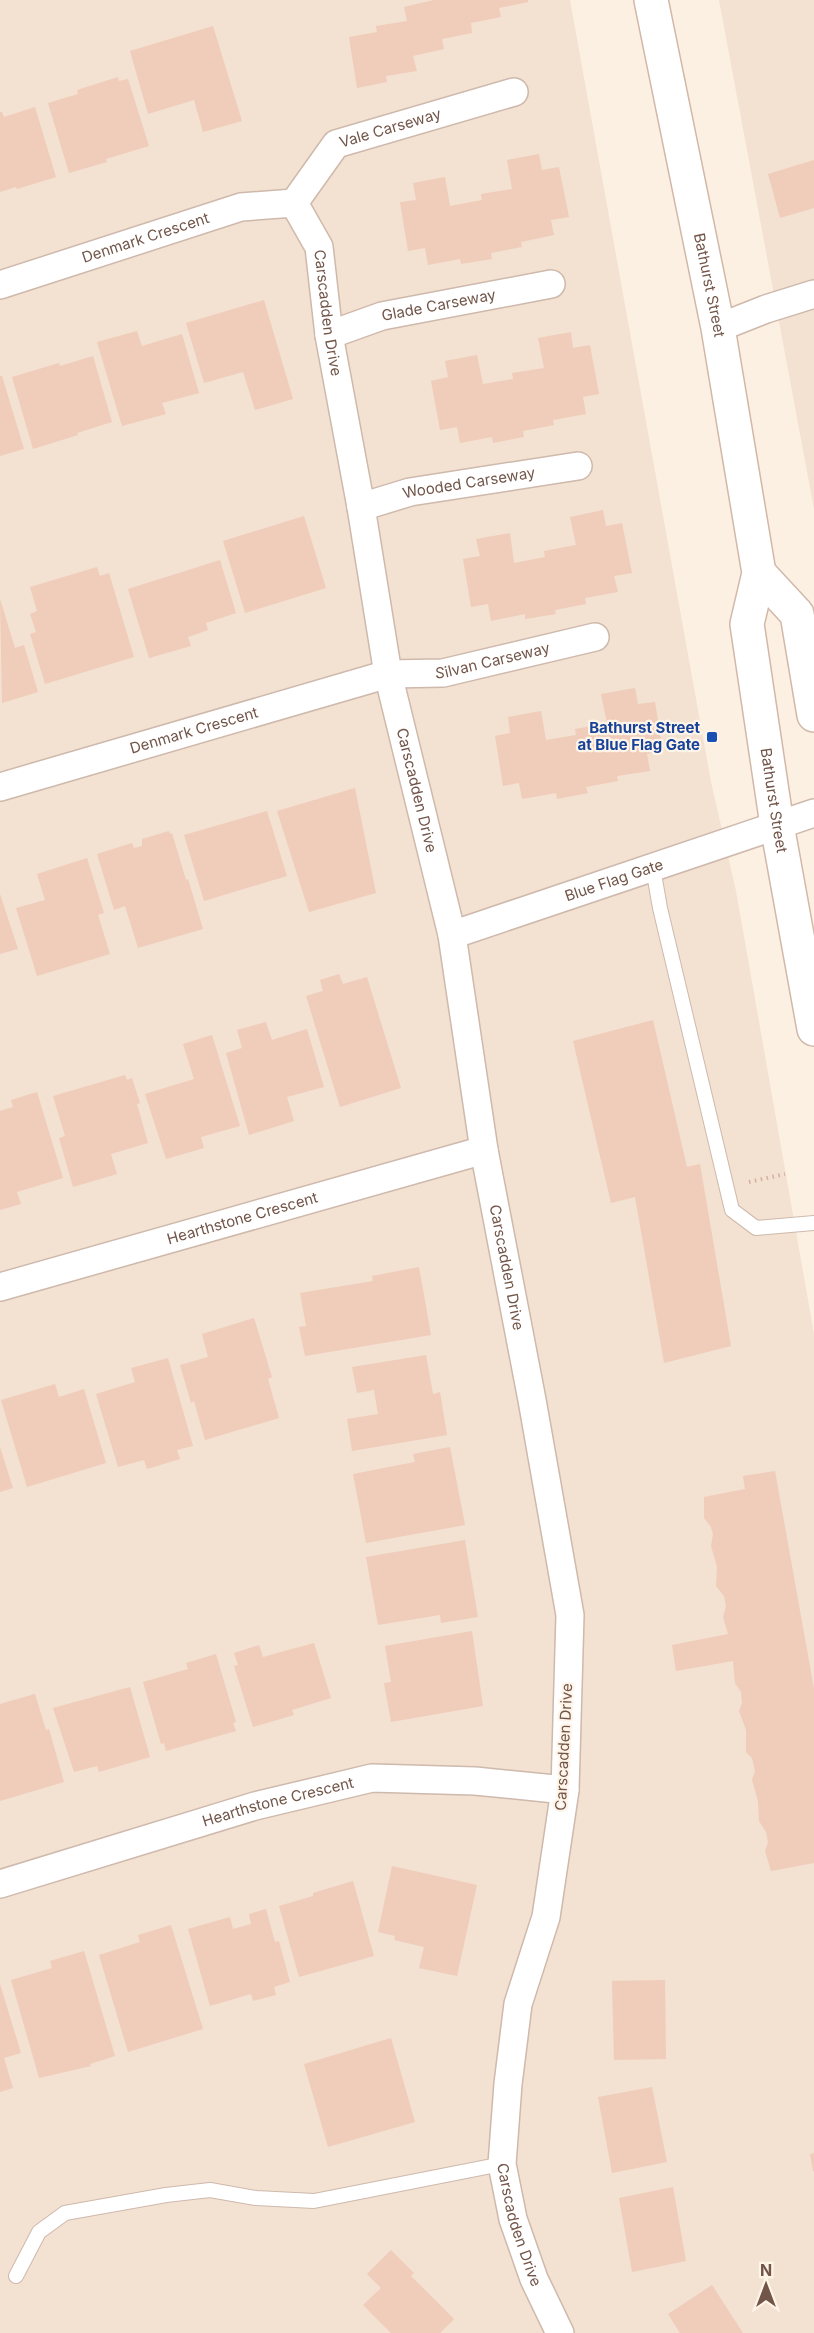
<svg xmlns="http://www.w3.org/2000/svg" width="814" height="2333" font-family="Inter,sans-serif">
  <rect width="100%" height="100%" fill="#fcf0e2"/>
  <g fill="#f3e1d1">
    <path d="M0 0H570L711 782 736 891 814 1334V2333H0Z"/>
    <path d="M719 0H814V509Z"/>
  </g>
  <g fill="#f0ccba">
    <path d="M434 0H528V2L499 8 501 17 471 23 472 33 442 39 444 49 413 56 417 71 386 76 387 82 357 88 349 37 377 32 376 26 407 21 404 7Z"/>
    <path d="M213 26 242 121 203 132 194 100 148 114 130 51Z"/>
    <path d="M118 77 119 81 128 79 149 146 106 159 107 162 69 173 48 103 78 94 77 90Z"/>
    <path d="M35 107 56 177 17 189 16 187 0 192V112H2L4 117Z"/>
    <path d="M539 154 542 170 559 167 569 217 551 220 554 235 521 242 522 247 491 253 492 259 461 264 460 259 428 265 425 248 408 251 400 202 416 200 413 183 445 177 450 206 482 200 481 194 512 189 507 160Z"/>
    <path d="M814 160V208L780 218 768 174Z"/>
    <path d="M264 300 293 399 255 410 243 372 204 383 186 323Z"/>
    <path d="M137 331 142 346 182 334 199 393 162 403 166 414 122 426 97 342Z"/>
    <path d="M571 332 573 348 590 345 599 394 583 397 586 414 553 420 554 425 523 431 524 437 493 443 492 437 460 443 457 427 440 430 431 381 448 377 445 361 477 355 483 384 513 379 512 373 544 368 538 338Z"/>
    <path d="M93 356 112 422 77 433 78 435 33 449 12 377 59 363 60 366Z"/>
    <path d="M0 376H2L24 449 0 456Z"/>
    <path d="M603 510 606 526 622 523 632 573 614 576 618 592 585 598 586 604 555 610 556 614 525 619V614L491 621 488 604 471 607 463 559 480 556 476 539 510 533 514 563 545 557 544 551 576 545 570 517Z"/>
    <path d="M304 516 326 588 245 613 223 541Z"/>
    <path d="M220 560 236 613 206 623 208 630 188 637 191 646 149 658 128 589Z"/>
    <path d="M97 567 100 576 109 573 134 657 45 684 30 634 36 632 30 614 37 611 30 587Z"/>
    <path d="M0 599 15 648 24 645 38 692 2 703Z"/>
    <path d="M635 688 638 704 655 702 663 751 647 754 650 771 617 776 618 781 586 787 588 793 557 799 556 793 522 799 519 783 503 786 495 736 510 733 508 717 541 711 546 740 576 735 575 729 607 723 601 694Z"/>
    <path d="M355 788 376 893 309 912 277 811Z"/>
    <path d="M267 811 287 876 204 901 184 835Z"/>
    <path d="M169 831 170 834 172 833 186 880 188 879 203 929 138 948 125 906 114 910 97 854 132 843 134 848 142 846V839Z"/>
    <path d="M87 858 104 913 98 915 110 954 37 976 16 908 45 900 37 874Z"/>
    <path d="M0 894 18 949 0 954Z"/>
    <path d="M339 974 343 984 367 977 401 1088 340 1107 306 996 323 991 320 980Z"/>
    <path d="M653 1020 687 1167 700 1164 731 1346 664 1363 635 1197 611 1203 573 1041Z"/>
    <path d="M266 1022 272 1040 307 1029 324 1087 287 1097 294 1121 249 1135 226 1053 242 1048 237 1030Z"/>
    <path d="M212 1035 240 1126 201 1137 204 1148 166 1159 145 1094 194 1079 183 1044Z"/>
    <path d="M125 1075 127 1080 132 1078 140 1103 137 1104 148 1143 111 1154 117 1174 73 1187 59 1138 65 1136 53 1096Z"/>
    <path d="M37 1092 63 1178 17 1192 21 1204 0 1210V1111L13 1107 11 1100Z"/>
    <path d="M419 1267 431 1335 305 1356 299 1327 306 1326 300 1293 373 1281 372 1276Z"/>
    <path d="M254 1318 272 1377 268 1379 279 1418 205 1440 194 1401 191 1403 180 1365 208 1357 202 1334Z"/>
    <path d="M426 1355 433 1394 440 1392 447 1435 352 1451 347 1419 378 1414 374 1390 357 1393 352 1367Z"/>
    <path d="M168 1358 193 1446 177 1450 180 1459 147 1469 144 1460 118 1467 96 1394 135 1382 131 1368Z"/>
    <path d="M55 1384 59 1397 84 1389 106 1463 27 1487 1 1400Z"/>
    <path d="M0 1447 13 1488 0 1492Z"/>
    <path d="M450 1447 465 1525 366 1543 353 1474 415 1462 413 1454Z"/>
    <path d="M775 1471 814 1689V1863L771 1871 765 1851 768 1842 766 1832 759 1821 758 1801 752 1780 755 1771 752 1758 746 1752V1730L739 1711 742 1703 741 1692 735 1683 733 1661 676 1671 672 1645 728 1634 723 1617 726 1606 724 1596 716 1586 717 1567 711 1546 713 1534 711 1527 704 1518V1497L745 1489 743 1476Z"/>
    <path d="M465 1540 478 1617 441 1623 440 1615 378 1625 366 1557Z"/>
    <path d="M472 1631 483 1706 391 1722 384 1683 391 1682 385 1646Z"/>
    <path d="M314 1643 331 1698 292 1710 294 1715 253 1727 234 1666 238 1665 234 1653 259 1645 263 1657Z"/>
    <path d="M216 1654 236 1722 233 1723 236 1731 166 1751 164 1743 161 1744 143 1682 188 1669 186 1663Z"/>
    <path d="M130 1687 150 1757 99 1772 97 1766 74 1772 53 1708Z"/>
    <path d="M35 1694 46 1730 49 1729 64 1782 0 1801V1704Z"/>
    <path d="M392 1866 477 1885 457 1976 419 1968 424 1947 394 1940 395 1936 378 1932Z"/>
    <path d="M353 1881 374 1956 299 1977 279 1906 313 1896V1893Z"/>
    <path d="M266 1909 275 1942 279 1941 290 1982 274 1987 276 1995 253 2001 251 1994 210 2006 188 1929 230 1917 233 1929 251 1924 249 1914Z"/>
    <path d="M171 1925 203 2029 128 2052 99 1955 140 1942 138 1935Z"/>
    <path d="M84 1951 115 2056 90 2064 91 2066 39 2078 11 1980 52 1968 50 1961Z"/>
    <path d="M665 1980 666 2059 614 2060 612 1981Z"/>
    <path d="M0 1984 21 2053 4 2058 13 2088 0 2092Z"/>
    <path d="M391 2038 415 2122 328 2147 304 2064Z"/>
    <path d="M652 2087 667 2162 612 2173 598 2097Z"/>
    <path d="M814 2153V2171H813L810 2154Z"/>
    <path d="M673 2187 686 2261 632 2272 619 2198Z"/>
    <path d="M391 2250 414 2273 411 2276 454 2319 440 2333H391L363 2305 381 2288 367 2274Z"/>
    <path d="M712 2285 743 2333H680L668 2314Z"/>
  </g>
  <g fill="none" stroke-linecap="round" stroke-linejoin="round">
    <defs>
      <g id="service">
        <path d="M653 868 660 908 732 1210 756 1228 814 1223"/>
        <path d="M16 2276 39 2232 65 2213 166 2195 210 2190 256 2198 314 2201 502 2164"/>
      </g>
      <g id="minor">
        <path id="s1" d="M294 203 319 247 329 335 361 507 388 674 452 935 484 1150 532 1400 570 1615 565 1790 546 1917 518 2004 508 2084 502 2164 513 2219 534 2279 560 2333"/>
        <path id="s2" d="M294 203 336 144 514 92"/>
        <path id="s3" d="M0 285 241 207 294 203"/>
        <path d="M718 328 766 309 814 294"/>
        <path id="s4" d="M329 335 382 316 551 284"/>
        <path id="s5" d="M361 507 410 492 578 466"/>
        <path id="s6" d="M0 787 388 674 443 673 595 637"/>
        <path id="s7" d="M452 935 814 813"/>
        <path id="s8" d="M0 1287 484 1150"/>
        <path id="s9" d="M0 1884 255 1806 372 1778 475 1781 565 1790"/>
      </g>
      <g id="secondary">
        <path id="s10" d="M651 0 718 328 759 573 747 624 777 825 814 1029"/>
        <path d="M759 573 797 614 814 715"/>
      </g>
    </defs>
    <use href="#service" stroke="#ceb9ac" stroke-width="16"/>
    <use href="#minor" stroke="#ceb9ac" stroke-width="30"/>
    <use href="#secondary" stroke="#d1b8a9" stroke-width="36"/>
    <path stroke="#d5af9e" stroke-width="4" stroke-dasharray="1.5 4.5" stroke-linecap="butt" d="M749 1182 785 1174"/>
    <use href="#service" stroke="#fff" stroke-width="14"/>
    <use href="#minor" stroke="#fff" stroke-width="27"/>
    <use href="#secondary" stroke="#fff" stroke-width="33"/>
  </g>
  <rect fill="#1a4fb4" stroke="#fff4e8" stroke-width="2" x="706" y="731" width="12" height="12" rx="3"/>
  <g text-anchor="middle" stroke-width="4.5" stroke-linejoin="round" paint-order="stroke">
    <g font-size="15" fill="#725549" stroke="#fff4e8">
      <text dy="5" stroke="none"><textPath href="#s2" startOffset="129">Vale Carseway</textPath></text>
      <text dy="5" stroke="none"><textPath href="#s3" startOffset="153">Denmark Crescent</textPath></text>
      <text dy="5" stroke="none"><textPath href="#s10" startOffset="291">Bathurst Street</textPath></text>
      <text dy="5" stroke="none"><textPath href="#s4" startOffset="114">Glade Carseway</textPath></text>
      <text dy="5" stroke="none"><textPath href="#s1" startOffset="117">Carscadden Drive</textPath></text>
      <text dy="5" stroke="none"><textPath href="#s5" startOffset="111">Wooded Carseway</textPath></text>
      <text dy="5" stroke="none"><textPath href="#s6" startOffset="510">Silvan Carseway</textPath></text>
      <text dy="5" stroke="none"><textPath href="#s6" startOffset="202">Denmark Crescent</textPath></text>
      <text dy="5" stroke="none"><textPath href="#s1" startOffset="603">Carscadden Drive</textPath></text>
      <text dy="5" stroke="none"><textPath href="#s10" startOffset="814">Bathurst Street</textPath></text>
      <text dy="5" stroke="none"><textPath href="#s7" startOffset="171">Blue Flag Gate</textPath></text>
      <text dy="5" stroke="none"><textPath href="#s8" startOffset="252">Hearthstone Crescent</textPath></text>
      <text dy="5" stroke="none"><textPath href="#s1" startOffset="1089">Carscadden Drive</textPath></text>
      <text transform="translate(564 1747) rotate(-87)" y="5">Carscadden Drive</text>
      <text dy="5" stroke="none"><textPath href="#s9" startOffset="290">Hearthstone Crescent</textPath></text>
      <text dy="5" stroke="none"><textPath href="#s1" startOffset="2061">Carscadden Drive</textPath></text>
    </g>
    <g font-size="15" font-weight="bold" fill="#164399" stroke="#fff4e8" text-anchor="end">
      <text x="700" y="733">Bathurst Street<tspan x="700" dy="17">at Blue Flag Gate</tspan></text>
    </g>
  </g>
  <g transform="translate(766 2285)" stroke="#fff4e8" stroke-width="4.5" paint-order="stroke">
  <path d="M0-4.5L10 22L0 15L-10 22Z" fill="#725549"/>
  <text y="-9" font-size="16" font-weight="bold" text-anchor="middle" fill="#725549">N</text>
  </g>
</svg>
